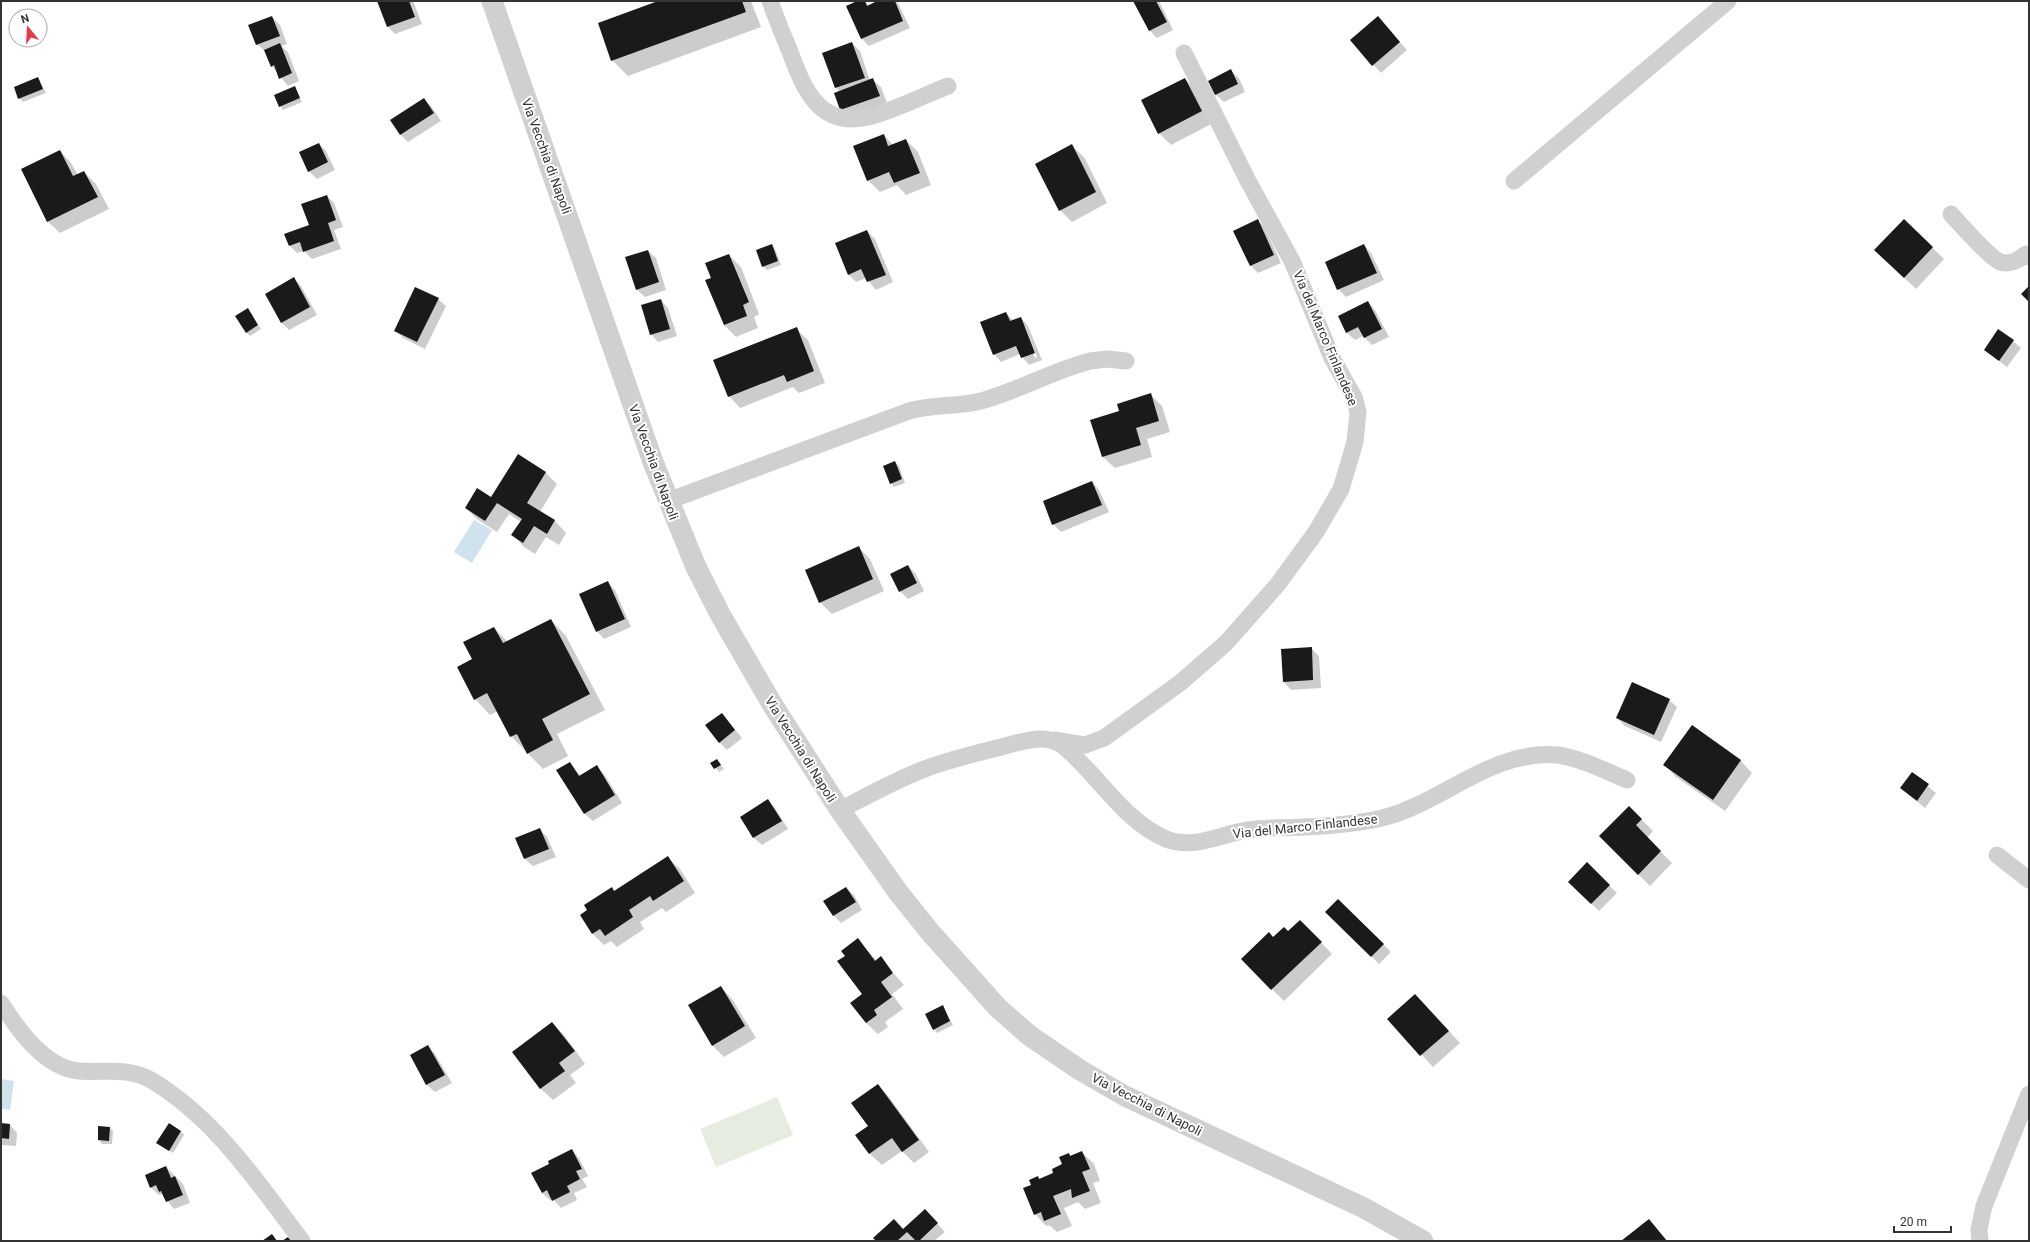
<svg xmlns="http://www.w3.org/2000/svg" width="2030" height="1242" font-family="Roboto,sans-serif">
  <rect width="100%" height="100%" fill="#fff"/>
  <path fill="#e6ecdf" d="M777 1097 793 1135 716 1167 700 1129Z"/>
  <g fill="#cfe2ee">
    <path d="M474 520 492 530 472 563 454 552Z"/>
    <path d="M1 1079 14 1081 10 1110 1 1109Z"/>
  </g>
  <g fill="#0003" fill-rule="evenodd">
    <path d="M378 1H413L422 24 395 34 388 27Z"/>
    <path d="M661 1H751L761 27 628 76 612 60Z"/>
    <path d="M860 1H865L869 6 880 1H897L910 28 869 46 861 38Z"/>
    <path d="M1135 1H1159L1173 30 1157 38 1150 31Z"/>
    <path d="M272 17 280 25 287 44 281 46 288 52 299 81 288 86 272 66 266 52 257 44Z"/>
    <path d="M1385 25 1407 50 1381 73 1351 40Z"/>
    <path d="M852 43 860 51 870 81 873 80 881 87 887 103 849 117 841 109 840 92 836 88 824 54Z"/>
    <path d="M1231 71 1239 78 1245 92 1224 102 1216 95 1210 81Z"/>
    <path d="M38 78 46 93 23 102 19 98Z"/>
    <path d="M1185 79 1196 90 1213 123 1171 145 1159 133Z"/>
    <path d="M294 87 302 102 283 110 280 106Z"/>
    <path d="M423 99 431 106 441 121 408 142 400 134Z"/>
    <path d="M884 135 893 145 906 140 918 152 931 185 906 195 897 185 880 192 868 180Z"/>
    <path d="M319 144 326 151 335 170 317 179 309 171Z"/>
    <path d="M1072 146 1084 157 1107 203 1072 222 1060 210Z"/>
    <path d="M60 151 71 163 78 175 84 172 96 184 109 209 60 233 48 222 22 169Z"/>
    <path d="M327 196 334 203 343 227 334 230 341 249 312 259 304 251 297 253 290 246 286 234 310 226Z"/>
    <path d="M1258 220 1265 228 1281 263 1258 273 1251 266Z"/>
    <path d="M1904 220 1944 259 1916 289 1887 261Z"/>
    <path d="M867 231 875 239 893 282 876 290 866 278 856 282 848 274Z"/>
    <path d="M772 245 775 249 781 265 767 270 763 266Z"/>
    <path d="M1364 245 1371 253 1384 280 1346 297 1338 289Z"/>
    <path d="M648 251 656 258 666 290 645 297 637 290Z"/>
    <path d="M729 255 741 267 759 314 754 317 758 328 736 337 724 325 707 281 712 278Z"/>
    <path d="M294 279 301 286 317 315 289 330 282 323 266 294Z"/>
    <path d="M438 299 446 306 425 349 403 338 395 330Z"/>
    <path d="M661 300 668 308 677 336 658 342 651 334Z"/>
    <path d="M1368 302 1375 310 1389 337 1372 345 1363 336 1355 340 1347 333 1339 317Z"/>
    <path d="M248 310 261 329 250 336 246 332Z"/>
    <path d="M1006 313 1014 321 1021 318 1028 326 1042 360 1029 365 1020 354 1001 362 994 354ZM1023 326H1025L1037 357 1035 358Z"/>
    <path d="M796 329 808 340 825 383 799 393 793 387 740 408 729 396Z"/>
    <path d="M2013 341 2021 348 2007 367 1985 350Z"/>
    <path d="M1150 394 1162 406 1170 432 1147 439 1152 457 1115 468 1103 457 1121 411Z"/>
    <path d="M518 456 546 473 557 484 540 512 555 521 566 533 559 545 546 537 535 554 524 547 513 535 521 522 509 514 497 532 478 520 466 508 491 498Z"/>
    <path d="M895 462 899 466 905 483 894 487 891 483Z"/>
    <path d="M1092 482 1099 490 1109 512 1061 532 1053 524Z"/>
    <path d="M859 548 870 559 884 591 832 614 820 602Z"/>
    <path d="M908 566 916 574 924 591 908 599 900 591Z"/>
    <path d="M607 582 615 590 631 627 604 639 597 631Z"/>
    <path d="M551 620 566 636 605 710 557 734 568 756 543 769 511 736 498 711 490 715 475 699 494 628 508 642Z"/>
    <path d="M1311 648 1319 656 1321 688 1291 690 1284 682 1282 650Z"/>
    <path d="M1669 700 1677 707 1661 742 1625 726 1617 718Z"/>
    <path d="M722 714 742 738 727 750 719 742Z"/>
    <path d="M1692 727 1741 761 1752 773 1725 811 1676 777 1665 765Z"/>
    <path d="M717 760 724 769 719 772 712 763Z"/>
    <path d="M570 763 581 776 596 767 604 774 622 803 593 821 585 814 558 770Z"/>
    <path d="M1912 773 1936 793 1925 808 1901 788Z"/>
    <path d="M768 801 775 808 788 829 762 845 754 838 741 817Z"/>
    <path d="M1629 807 1653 831 1647 838 1672 863 1650 886 1600 836Z"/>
    <path d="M540 830 547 837 556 857 533 866 525 859 517 839Z"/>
    <path d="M668 858 680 869 695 893 666 912 662 908 640 922 644 929 617 947 611 941 604 945 593 934 588 910 611 888 615 892Z"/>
    <path d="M1587 864 1617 893 1599 911 1569 882Z"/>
    <path d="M846 888 854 895 862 910 841 923 833 915Z"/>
    <path d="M1338 900 1391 952 1379 964 1327 912Z"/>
    <path d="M1300 921 1332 954 1284 1001 1242 959 1273 938 1288 932Z"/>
    <path d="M858 940 877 961 880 958 904 985 892 994 903 1009 885 1022 888 1027 878 1034 866 1023Z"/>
    <path d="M721 987 732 999 756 1038 724 1057 712 1045Z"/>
    <path d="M1415 995 1460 1043 1433 1067 1389 1019Z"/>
    <path d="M942 1006 953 1025 937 1033 934 1029Z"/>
    <path d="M552 1023 564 1035 585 1064 570 1075 576 1083 553 1100 541 1089 514 1053Z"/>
    <path d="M428 1046 435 1054 452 1083 435 1092 427 1085 411 1056Z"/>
    <path d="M877 1085 889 1097 929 1152 914 1163 902 1151 882 1165 870 1154 857 1136 869 1126Z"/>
    <path d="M1 1124 10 1125 17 1133 16 1146 1 1145Z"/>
    <path d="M99 1127H109L113 1131 112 1144H102L99 1140Z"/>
    <path d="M181 1131 184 1135 173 1153 157 1143Z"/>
    <path d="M572 1150 579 1158 588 1176 582 1179 587 1187 574 1193 577 1200 561 1208 553 1199 550 1200 542 1193 551 1164Z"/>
    <path d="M1082 1152 1094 1164 1100 1181 1093 1183 1101 1203 1085 1209 1078 1202 1064 1208 1072 1226 1057 1232 1049 1225 1046 1226 1035 1214 1033 1185 1038 1177 1040 1179 1055 1173 1063 1165 1069 1154 1071 1157Z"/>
    <path d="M166 1167 183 1184 190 1203 174 1209 162 1194 159 1195 151 1188Z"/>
    <path d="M932 1218 945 1232 934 1241H918L916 1239 913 1241H877Z"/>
  </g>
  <g fill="#1a1a1a">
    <path d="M377 1H409L415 17 387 27Z"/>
    <path d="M658 1H742L746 12 611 61 598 23Z"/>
    <path d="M857 1H865L867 6 877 1H895L903 21 861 39 846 6Z"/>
    <path d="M1133 1H1156L1167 22 1149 31Z"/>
    <path d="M272 16 280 36 256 45 248 25Z"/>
    <path d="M1378 16 1400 42 1372 66 1350 40Z"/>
    <path d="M852 42 865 78 835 88 822 53Z"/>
    <path d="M280 43 292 73 279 79 274 65 271 67 264 50Z"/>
    <path d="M1231 69 1238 84 1215 95 1208 81Z"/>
    <path d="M38 77 43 89 18 99 14 87Z"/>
    <path d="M873 78 880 96 840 110 834 93Z"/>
    <path d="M1185 78 1202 111 1158 134 1141 100Z"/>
    <path d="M295 86 300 98 279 107 274 95Z"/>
    <path d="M424 98 434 113 400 135 390 120Z"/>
    <path d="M884 134 888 146 906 139 920 173 894 183 889 172 867 181 853 146Z"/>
    <path d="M319 143 328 162 308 172 299 152Z"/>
    <path d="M1072 144 1096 192 1059 211 1035 164Z"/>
    <path d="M60 150 73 176 84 171 98 197 47 222 21 169Z"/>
    <path d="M327 195 336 220 328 223 334 241 303 252 300 242 289 246 284 234 309 225 301 204Z"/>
    <path d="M1258 219 1274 255 1250 266 1233 231Z"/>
    <path d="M1904 219 1933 247 1904 278 1874 250Z"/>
    <path d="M867 230 886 275 867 282 861 269 848 275 835 243Z"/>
    <path d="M772 244 778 261 762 267 756 250Z"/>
    <path d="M1364 244 1377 273 1337 290 1325 262Z"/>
    <path d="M648 250 659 282 636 290 625 257Z"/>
    <path d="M729 254 749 302 743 305 747 316 724 325 705 280 711 278 705 263Z"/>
    <path d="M294 277 310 307 281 323 265 294Z"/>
    <path d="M2029 286V302L2021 294Z"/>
    <path d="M415 287 439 298 417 342 394 331Z"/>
    <path d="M661 299 670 329 650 335 641 305Z"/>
    <path d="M1368 301 1382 329 1364 338 1358 327 1346 333 1338 316Z"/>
    <path d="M248 308 258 325 246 333 235 316Z"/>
    <path d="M1006 312 1010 321 1021 317 1035 353 1021 358 1016 346 993 355 980 322Z"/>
    <path d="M797 327 814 371 787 382 784 375 728 397 713 360Z"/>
    <path d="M1998 329 2014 340 1999 361 1984 350Z"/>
    <path d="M1151 393 1159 421 1136 428 1141 445 1102 457 1090 420 1119 411 1117 404Z"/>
    <path d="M518 454 546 472 527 503 555 520 547 534 534 526 523 543 511 535 522 519 497 503 485 521 465 508 477 488 491 497Z"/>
    <path d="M895 461 902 479 890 484 883 466Z"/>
    <path d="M1092 481 1102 505 1052 525 1043 501Z"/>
    <path d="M859 546 873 579 819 603 805 570Z"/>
    <path d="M908 565 917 583 899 592 890 574Z"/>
    <path d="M608 581 625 619 596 632 579 594Z"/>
    <path d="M551 619 590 694 542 719 553 740 527 754 517 734 510 737 487 693 474 700 457 667 472 659 463 642 494 627 503 643Z"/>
    <path d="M1312 647 1313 680 1283 682 1281 649Z"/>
    <path d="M1632 682 1670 699 1654 735 1616 718Z"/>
    <path d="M722 713 735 730 719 743 705 725Z"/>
    <path d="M1692 725 1741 760 1713 800 1663 765Z"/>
    <path d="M717 759 721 765 714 769 710 763Z"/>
    <path d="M570 762 579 776 597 765 615 795 584 814 556 770Z"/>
    <path d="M1912 772 1929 784 1917 801 1900 788Z"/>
    <path d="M768 799 782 821 753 838 740 817Z"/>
    <path d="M1629 806 1642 819 1636 825 1661 851 1638 875 1599 836Z"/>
    <path d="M540 828 549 849 524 859 515 838Z"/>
    <path d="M668 856 684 881 653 901 650 896 629 910 633 917 605 936 600 929 592 934 580 915 587 910 584 905 612 887 614 891Z"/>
    <path d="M1587 862 1610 885 1591 904 1568 882Z"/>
    <path d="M846 887 856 902 833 916 823 901Z"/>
    <path d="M1338 899 1384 944 1371 957 1325 912Z"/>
    <path d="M1300 920 1322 942 1271 990 1241 959 1269 932 1273 937 1284 927 1288 931Z"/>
    <path d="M858 938 875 961 881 956 893 973 881 982 892 997 874 1010 877 1015 866 1023 850 1003 862 994 837 961 845 956 841 951Z"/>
    <path d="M721 986 745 1026 712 1046 688 1005Z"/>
    <path d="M1415 994 1449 1031 1420 1056 1387 1019Z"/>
    <path d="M943 1005 950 1021 933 1030 925 1014Z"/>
    <path d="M552 1022 575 1051 559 1063 565 1071 540 1089 512 1052Z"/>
    <path d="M428 1045 445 1075 426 1085 410 1055Z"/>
    <path d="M878 1084 919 1140 902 1152 892 1138 869 1154 855 1135 868 1126 851 1103Z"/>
    <path d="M1 1123 10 1124 9 1139 1 1138Z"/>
    <path d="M169 1123 181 1131 169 1151 156 1143Z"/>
    <path d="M98 1126 110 1127 109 1141 98 1140Z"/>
    <path d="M572 1149 582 1169 576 1171 580 1179 567 1186 570 1192 552 1201 547 1190 542 1193 531 1173 549 1164 548 1161Z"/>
    <path d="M1082 1151 1090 1169 1082 1172 1090 1191 1072 1198 1071 1189 1053 1196 1061 1214 1044 1221 1041 1212 1034 1215 1023 1188 1031 1185 1029 1180 1038 1176 1039 1179 1053 1173 1052 1169 1062 1164 1059 1157 1069 1153 1070 1156Z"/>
    <path d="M166 1166 171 1178 175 1176 183 1195 166 1202 161 1191 159 1192 156 1185 150 1188 145 1175Z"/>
    <path d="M925 1209 938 1223 919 1241H916L907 1232 897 1241H876L873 1238 894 1219 903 1229Z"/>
    <path d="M1649 1219 1667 1241H1621Z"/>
    <path d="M272 1234 277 1241H262Z"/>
    <path d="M288 1237 291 1241H282Z"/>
  </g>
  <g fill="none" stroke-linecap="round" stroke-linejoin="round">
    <g stroke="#d0d0d0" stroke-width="17">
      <path d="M770 1C776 18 783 35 790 52 804 89 819 128 868 117 894 111 922 96 948 86"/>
      <path d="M1514 181 1728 1"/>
      <path d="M1951 214C1961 225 1989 257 2000 262 2010 265 2019 260 2026 254L2029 257"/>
      <path d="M668 501 909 411C932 404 957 407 981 401 1018 391 1052 371 1090 361L1107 359 1126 361"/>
      <path d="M1054 740 1085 745 1104 738 1180 683 1226 643 1278 584 1316 532 1341 489 1355 442 1358 412 1354 397 1332 358 1292 261 1247 179 1184 53"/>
      <path d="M840 810C867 796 894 781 922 770 947 760 974 754 1001 747 1021 742 1043 733 1062 745 1098 774 1122 820 1166 839 1195 850 1220 834 1248 830 1267 827 1285 828 1304 827 1330 826 1356 824 1382 818 1441 804 1492 749 1557 755 1581 758 1605 771 1627 780"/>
      <path d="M1997 855 2029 880"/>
      <path d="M1 1003C18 1030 45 1068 79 1071 104 1073 128 1067 151 1080 216 1119 257 1182 302 1241"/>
      <path d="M1980 1241 1979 1229 1984 1206 2029 1094"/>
    </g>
    <path stroke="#d0d0d0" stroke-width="21" d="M492 1 653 462 696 567 721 616 772 704 840 810 898 892 930 932 998 1008 1030 1036 1080 1070 1125 1096 1364 1208 1423 1241"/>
  </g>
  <g text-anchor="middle" stroke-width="4" stroke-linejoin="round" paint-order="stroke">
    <g font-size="13" fill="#333" stroke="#fff">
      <text transform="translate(547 156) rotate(70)" y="5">Via Vecchia di Napoli</text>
      <text transform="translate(1326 338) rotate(67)" y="5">Via del Marco Finlandese</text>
      <text transform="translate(654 462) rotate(70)" y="5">Via Vecchia di Napoli</text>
      <text transform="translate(801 749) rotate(58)" y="5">Via Vecchia di Napoli</text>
      <text transform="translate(1305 826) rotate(-6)" y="5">Via del Marco Finlandese</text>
      <text transform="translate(1147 1104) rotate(27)" y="5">Via Vecchia di Napoli</text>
    </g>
  </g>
  <rect width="2030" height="1242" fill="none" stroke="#333333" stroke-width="4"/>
  <g transform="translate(28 28) rotate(342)"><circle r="19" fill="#ffffff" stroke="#adadad"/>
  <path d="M0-3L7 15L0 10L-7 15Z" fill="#e63946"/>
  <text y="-6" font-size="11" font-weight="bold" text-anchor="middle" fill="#333333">N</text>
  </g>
  <path d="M1894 1226v6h57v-6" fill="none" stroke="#333333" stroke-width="2"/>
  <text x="1900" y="1226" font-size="12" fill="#333333" stroke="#ffffff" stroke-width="3" paint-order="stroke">20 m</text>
</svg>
